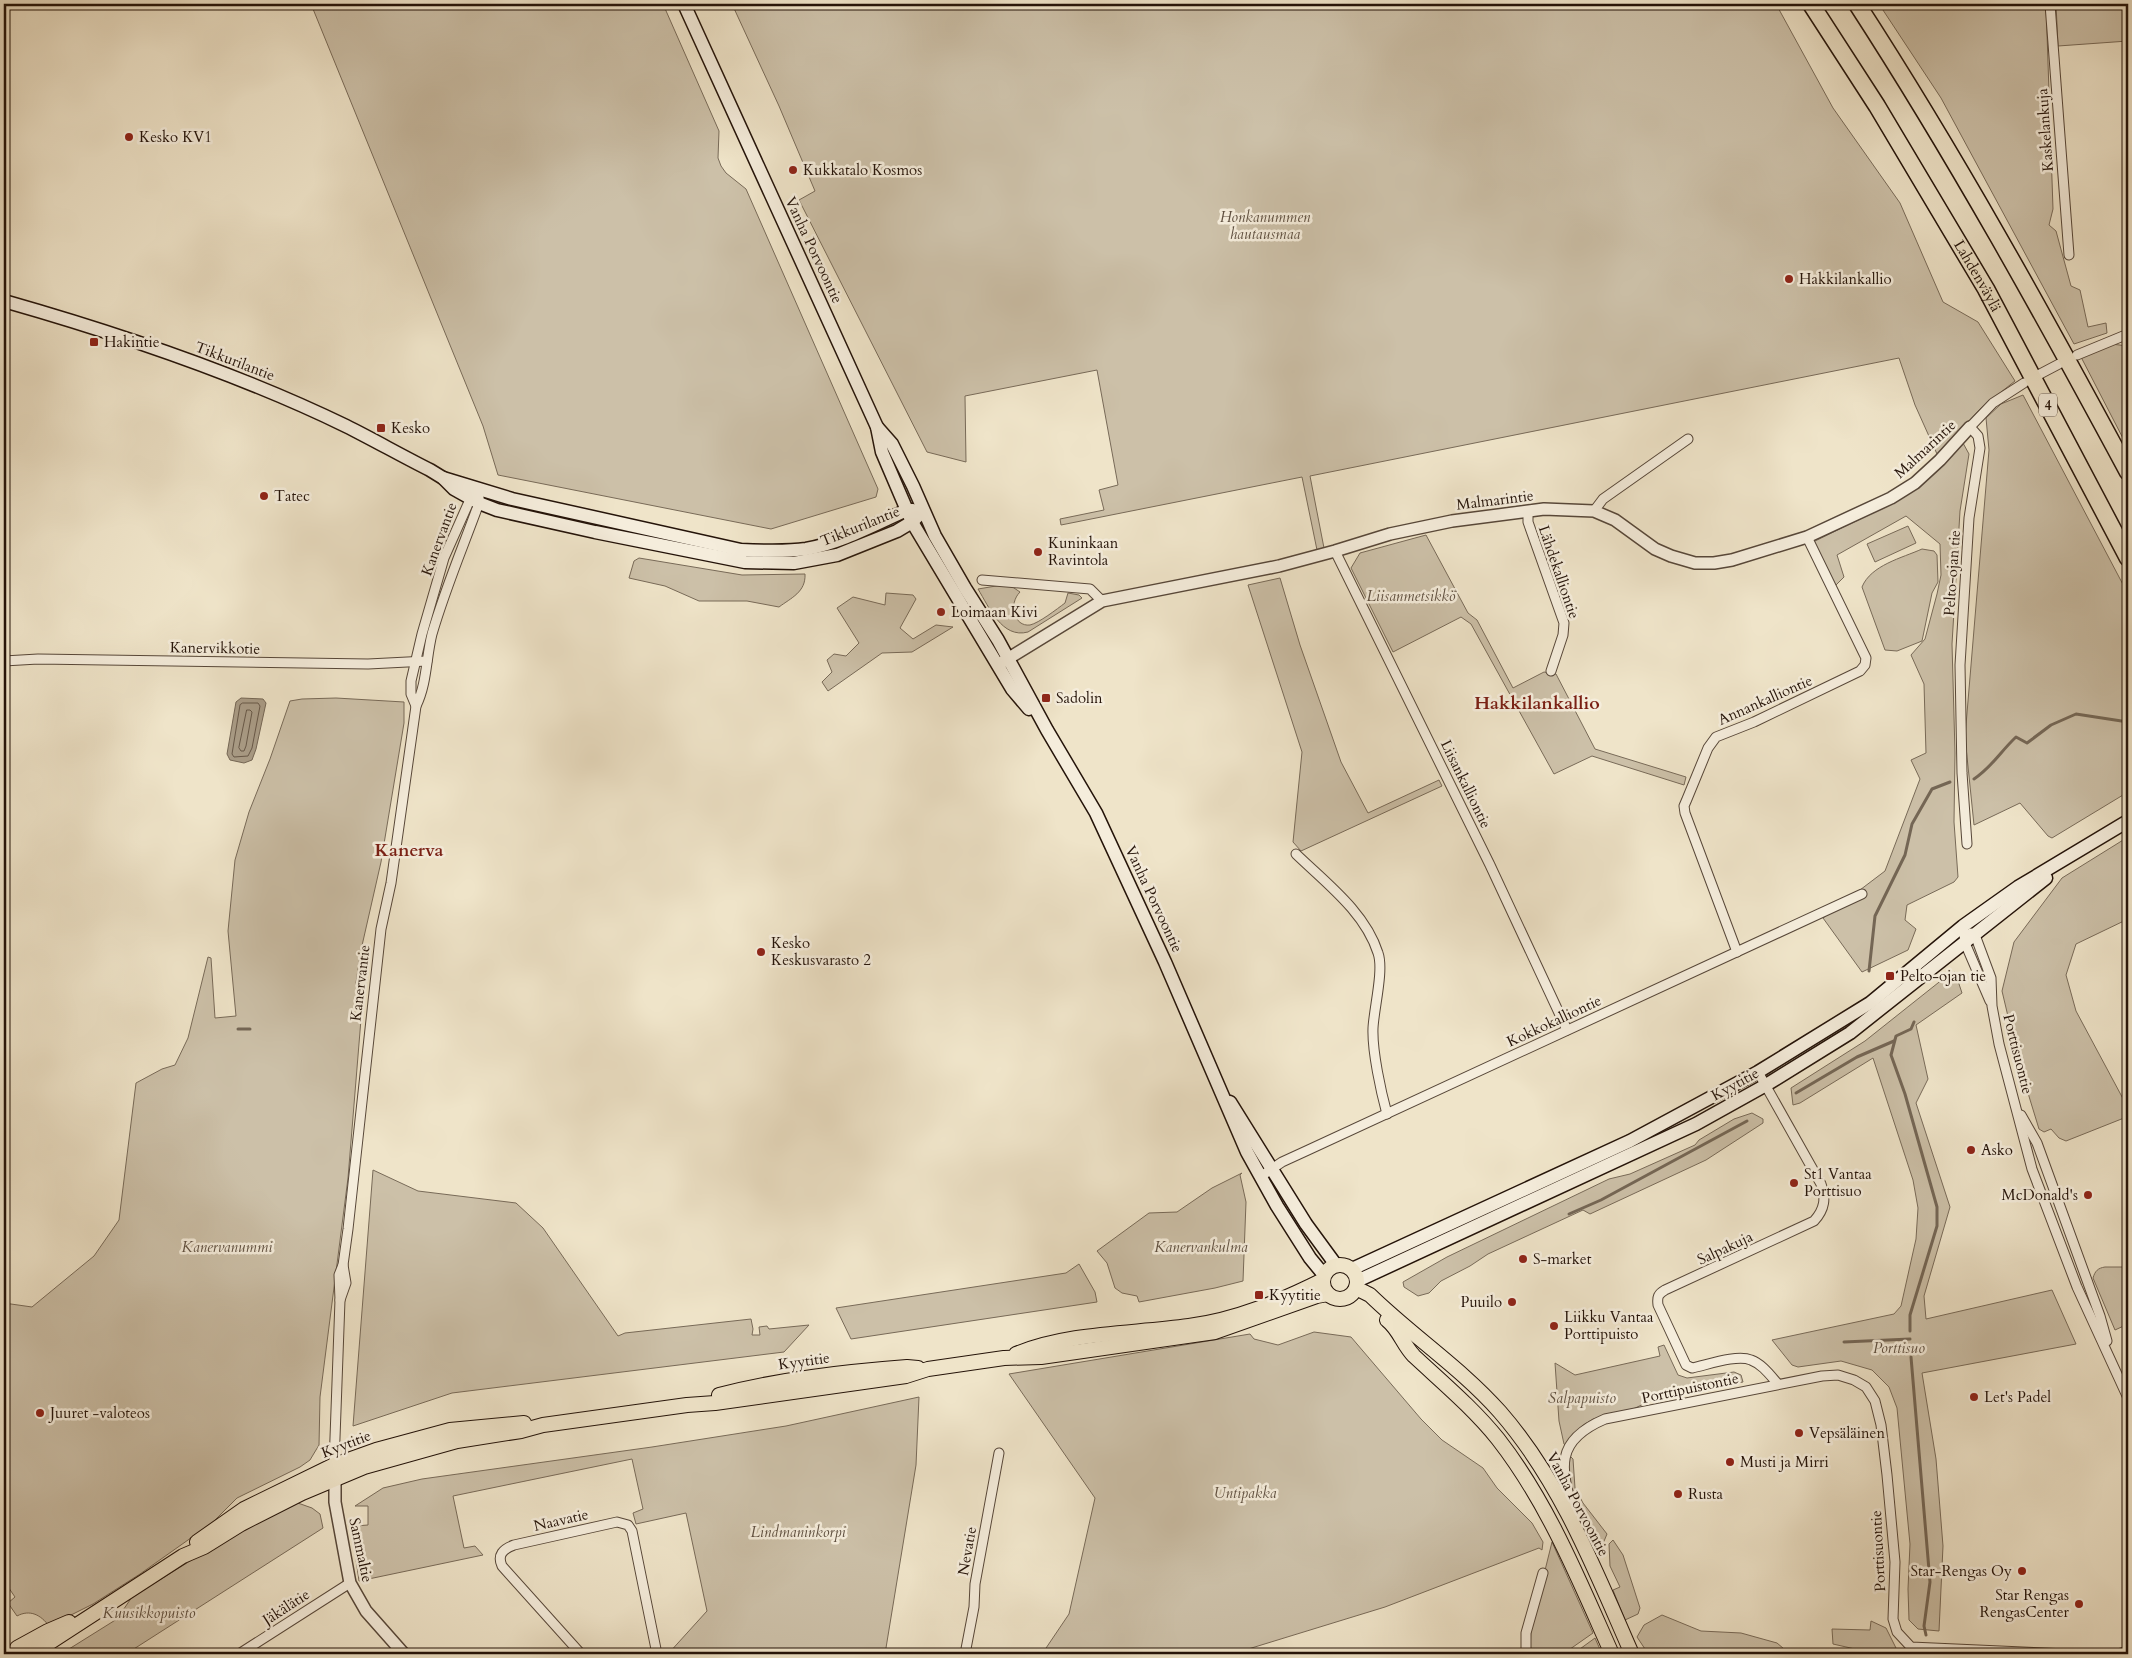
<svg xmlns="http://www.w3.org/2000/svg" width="2132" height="1658" font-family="Cardo,serif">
  <rect width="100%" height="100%" fill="#efe4c9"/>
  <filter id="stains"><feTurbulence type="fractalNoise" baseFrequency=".004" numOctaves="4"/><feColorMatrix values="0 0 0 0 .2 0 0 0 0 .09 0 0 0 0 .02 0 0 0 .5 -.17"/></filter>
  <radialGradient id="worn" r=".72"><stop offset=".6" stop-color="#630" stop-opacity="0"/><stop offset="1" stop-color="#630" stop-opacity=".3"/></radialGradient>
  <g fill="#ccc0a8" stroke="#786a58">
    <path d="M311 4H663L719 131 718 158 721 166 726 173 746 189 878 489 876 497 771 529 498 475 483 426Z"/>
    <path d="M732 4H1776L1833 108 1900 203 1943 302 1978 322 2015 381 1981 408 1937 454 1915 405 1899 358 1310 476 1324 548 1317 550 1302 477 1061 525 1060 519 1104 510 1099 490 1118 485 1097 370 965 396 966 462 927 452 799 200 815 191 779 106Z"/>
    <path d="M1879 4H2046L2053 209 2049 225 2056 231 2071 286 2080 290 2088 327 2106 323 2107 333 2074 344 1941 98Z"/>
    <path d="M2056 4H2128V41L2058 46Z"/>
    <path d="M2111 344 2128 346V448L2081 357Z"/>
    <path d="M2023 395 2128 594V792L2052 838 2048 836 2020 803 1974 825 1965 737 1989 450 1986 418 2001 404Z"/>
    <path d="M1963 443 1969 454 1960 511 1952 644 1955 753 1954 822 1958 877 1954 882 1907 905 1905 920 1916 929 1908 950 1862 972 1823 918 1885 871 1920 779 1911 760 1926 753 1924 684 1911 655 1925 639 1937 594 1941 575 1940 544 1906 516 1837 555 1844 577 1835 586 1813 542 1899 500Z"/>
    <path d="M1908 526 1916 543 1875 562 1867 544Z"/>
    <path d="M1426 535 1468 613 1477 620 1513 688 1544 672 1556 674 1595 749 1686 777 1684 785 1592 756 1554 774 1471 624 1461 617 1393 652 1351 568 1360 553Z"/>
    <path d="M1922 549 1934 551 1937 555 1938 582 1932 593 1922 641 1897 651 1885 650 1862 587C1871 565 1902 558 1922 549Z"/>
    <path d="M639 558 742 575 805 574C806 592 791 598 779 607L747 601H699L665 586 629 578 634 561Z"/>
    <path d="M1280 578 1300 645 1341 762 1368 813 1439 780 1442 786 1301 851 1293 842 1302 752 1248 585Z"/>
    <path d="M1008 584 1020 592C1008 604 1014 627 1030 625 1039 623 1057 609 1065 603L1068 593 1079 595 1082 598 1028 632C1002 639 989 607 978 589Z"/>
    <path d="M886 593 913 595 916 599 900 628 913 639 936 625 953 627 912 652 882 653 828 691 822 682 832 672 827 660 834 654 846 656 859 643 837 608 853 597 885 605Z"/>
    <path d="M336 698 404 702V723L381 862 361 950 356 983 362 1007 348 1178 320 1397 319 1445 310 1460 300 1467 237 1498 212 1523 140 1574 93 1604 49 1626C41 1615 30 1609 17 1616L8 1603 15 1597 4 1581V1303L32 1307 94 1256 119 1220 136 1083 162 1069 175 1065 188 1038 208 957 211 958 215 1018 236 1016 228 931 235 860 249 812 270 759 290 701 302 699Z"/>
    <path d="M2128 837V919L2076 944 2066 975 2076 1011 2128 1108 2124 1118 2066 1141 2059 1138 2051 1129 2044 1132 2039 1129 2020 1067 2002 991 2014 942 2062 878Z"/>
    <path d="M1955 972 1962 993 1916 1025 1928 1079 1916 1103 1950 1207 1924 1296 1926 1319 2052 1290 2076 1344 1922 1373 1936 1459 1943 1546 1939 1631 1918 1629 1909 1620 1908 1589 1910 1544 1897 1408 1889 1387 1872 1370 1841 1361 1798 1367 1792 1365 1772 1340 1894 1314 1901 1306 1916 1239 1918 1208 1913 1180 1873 1058 1800 1103 1793 1105 1791 1088 1865 1041 1948 975Z"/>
    <path d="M1752 1113 1763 1119V1123L1706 1160 1590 1214 1583 1210 1488 1254 1470 1266 1441 1281 1429 1293 1418 1296 1404 1287 1403 1282 1447 1257 1609 1179 1630 1174 1695 1145 1699 1140 1734 1119Z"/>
    <path d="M373 1170 418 1191 516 1203 543 1228 618 1336 625 1333 751 1319 753 1329 752 1335H760L759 1327 767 1326 769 1329 809 1325 784 1352 452 1393 353 1426Z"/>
    <path d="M1242 1173 1240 1175 1246 1202 1243 1281 1215 1288 1139 1302 1137 1296 1122 1293 1115 1288 1107 1263 1097 1251 1149 1213 1177 1212 1212 1188Z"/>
    <path d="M1079 1264 1095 1292 1097 1302 851 1339 836 1308 1066 1273Z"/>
    <path d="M2105 1267H2128V1324L2115 1330 2093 1278C2095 1271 2098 1268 2105 1267Z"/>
    <path d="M1314 1332 1351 1337 1421 1419 1442 1440 1483 1468 1497 1488 1532 1523 1543 1542 1542 1550 1539 1548 1385 1607 1232 1654H1042L1069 1614 1095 1498 1009 1374 1250 1334 1254 1339 1278 1345Z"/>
    <path d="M1664 1345 1678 1375 1687 1378 1734 1372 1741 1375 1743 1382 1656 1398 1629 1411 1593 1419 1582 1426 1565 1445 1564 1444 1559 1421 1555 1363 1575 1375 1660 1356 1658 1347Z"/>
    <path d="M919 1397 916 1465 885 1654H668L707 1611 686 1513 636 1524 633 1513 643 1509 632 1459 453 1496 464 1548 475 1546 483 1555 359 1581 355 1552V1526L368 1525V1506H355L383 1488 422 1479 652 1447 786 1426Z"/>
    <path d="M1570 1456 1573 1459 1575 1488 1583 1503 1607 1534 1602 1546 1596 1550 1577 1510 1567 1473Z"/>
    <path d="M295 1502 312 1508 320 1514 323 1528 126 1654H61L117 1619 132 1597 232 1535Z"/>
    <path d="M1613 1540 1623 1555 1640 1608 1638 1614 1625 1620 1613 1590 1620 1587 1610 1566 1609 1544Z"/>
    <path d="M1552 1542 1593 1633 1563 1654H1530L1531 1627Z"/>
    <path d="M1662 1615 1701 1631 1741 1633 1777 1643 1790 1654H1661L1645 1649 1637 1637 1644 1625Z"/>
    <path d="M1871 1621 1886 1628 1899 1654H1877L1833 1644 1832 1629 1870 1630Z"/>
    <path d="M1595 1638 1602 1654H1573Z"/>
  </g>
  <path fill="#aa9d88" stroke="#746655" d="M241 698 263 699 266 703 256 749 252 760 244 763 230 760 227 754 236 702Z"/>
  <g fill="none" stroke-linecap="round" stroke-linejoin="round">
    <g stroke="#675848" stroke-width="1">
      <path d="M243 703H258L260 706 252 748 248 756 234 757 232 754 240 705Z"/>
      <path d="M247 710H250L252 712 246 746 244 751H241L239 748Z"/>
    </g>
    <g stroke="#746655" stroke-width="3">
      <path d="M1974 779C1993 766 2000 752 2016 737L2027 743 2051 725 2076 714 2128 722"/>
      <path d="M1869 971 1875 916 1905 855 1912 824 1932 789 1950 782"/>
      <path d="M238 1029H250"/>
      <path d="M1796 1093 1857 1057 1894 1041"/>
      <path d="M1569 1214 1601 1200 1747 1121"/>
      <path d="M1910 1331V1315L1937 1226V1207L1905 1094 1891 1055 1896 1036 1911 1029 1914 1022"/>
      <path d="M1844 1342 1910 1339"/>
      <path d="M1911 1357 1930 1582 1924 1626 1926 1635"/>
    </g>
    <defs>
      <g id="minor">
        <path d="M2050 4 2069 255"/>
        <path d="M2077 355 2128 334"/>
        <path d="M2040 374 2059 364"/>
        <path d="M1528 511V522L1564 623 1563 635 1551 671"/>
        <path d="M1594 511 1603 499 1688 439"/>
        <path d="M1335 551 1490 865 1567 1030"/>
        <path d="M982 580 1090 589 1102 601"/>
        <path d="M4 661 38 659 368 664 427 661"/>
        <path d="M416 706 411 694V681L422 634 444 558 472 495"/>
        <path d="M1967 844 1962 773 1960 665 1969 518 1980 448 1978 436 1970 427 1993 403 2024 383"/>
        <path d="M1296 854C1326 883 1365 912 1378 953 1384 970 1374 1008 1373 1028 1372 1051 1381 1092 1387 1114"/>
        <path d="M1963 926 1965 943 1990 1001"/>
        <path d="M1971 933 1975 935 1991 978 1992 1006 1999 1044 2032 1169 2077 1287 2128 1398"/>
        <path d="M1737 952 1685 813 1684 806 1687 799 1708 748 1716 737 1754 722 1860 671 1865 665 1866 658 1807 537"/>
        <path d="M1758 1072 1821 1184C1826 1198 1825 1209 1814 1221L1665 1290C1658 1294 1657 1297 1658 1305L1686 1365 1692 1368C1707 1365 1737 1354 1751 1360 1762 1364 1770 1375 1778 1384"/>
        <path d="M2021 1115 2037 1143 2100 1316 2107 1341"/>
        <path d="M1260 1177 1282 1162 1306 1151 1862 894"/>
        <path d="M340 1300 346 1283 343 1265"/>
        <path d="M334 1465 340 1300 339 1275 343 1265 348 1229 381 929 391 883 416 706C427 684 426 658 432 634 445 589 463 547 479 503V497"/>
        <path d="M1575 1518C1562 1471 1551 1442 1605 1419L1822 1376 1838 1375 1854 1380 1866 1387 1875 1401 1881 1425 1887 1475 1895 1562 1893 1619 1897 1632 1911 1647 2067 1654"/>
        <path d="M239 1654 350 1583"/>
        <path d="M581 1654 502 1566C497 1555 503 1549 514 1545L617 1522 628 1525 632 1531 657 1654"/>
        <path d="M965 1654 974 1607 975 1584 999 1453"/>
        <path d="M1526 1654V1633L1543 1573"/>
        <path d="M2118 1654 2128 1651"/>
      </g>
      <g id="tertiary">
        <path d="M1001 663 1102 601 1279 566 1335 551 1390 534 1452 521 1544 509 1594 511 1615 520 1655 549 1671 556 1695 563H1714L1732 560 1807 537 1891 498 1915 483 1940 460 1970 427"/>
        <path d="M335 1472V1502L350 1583 366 1611 404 1654"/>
      </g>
      <g id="secondary">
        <path d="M684 4 877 427 882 452 912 522 1012 689 1029 709"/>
        <path d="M4 301C120 334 237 373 346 426 374 440 402 456 430 470L443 478 454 489 479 503 497 510 595 532 745 562 794 563 837 555 897 531 912 522 923 511"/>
        <path d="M877 427 892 444 913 486 935 536 965 588 998 640 1047 730 1096 813 1165 962 1247 1152 1277 1206 1310 1258 1324 1275"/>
        <path d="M443 478 512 499 741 550C763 551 785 552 806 549 841 543 875 524 907 510H913"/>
        <path d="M1230 1102 1306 1224 1336 1265"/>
        <path d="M1352 1269 1630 1141 1758 1072 1870 1003 1963 926 2018 887 2128 821"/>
        <path d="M1357 1281 1696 1124 1766 1085 1850 1033 2046 878"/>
      </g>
      <g id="primary">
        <circle cx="1340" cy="1282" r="17"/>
        <path d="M1356 1288 1370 1295C1412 1336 1461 1368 1500 1412 1561 1482 1595 1570 1632 1654"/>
        <path d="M1387 1320C1399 1329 1403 1345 1414 1356 1443 1383 1473 1408 1498 1439 1548 1503 1579 1580 1612 1654"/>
        <path d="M1016 1354C1070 1332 1132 1334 1189 1326 1236 1320 1281 1301 1323 1280"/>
        <path d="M719 1395C781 1379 843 1372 907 1367L918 1368"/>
        <path d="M197 1542 244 1509 334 1465 376 1450 450 1430 524 1423"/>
        <path d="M17 1648 48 1631 69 1622"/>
        <path d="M32 1654 183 1556 204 1547 241 1524 302 1493 364 1467 457 1441 521 1431 543 1425 687 1405 715 1403 906 1376 928 1369 1004 1358 1041 1357 1215 1332 1317 1296 1328 1294"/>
      </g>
      <g id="motorway">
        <path id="s1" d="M1811 4 1877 106 1986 289 2128 558"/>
        <path d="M1857 4C1955 155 2043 314 2128 472"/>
      </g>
    </defs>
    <use href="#minor" stroke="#574739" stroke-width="11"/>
    <use href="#tertiary" stroke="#574739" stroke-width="14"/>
    <use href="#secondary" stroke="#241309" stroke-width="15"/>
    <use href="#primary" stroke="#241309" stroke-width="16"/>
    <use href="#motorway" stroke="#241309" stroke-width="19"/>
    <use href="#minor" stroke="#f5eddc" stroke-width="9"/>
    <use href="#tertiary" stroke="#f5eddc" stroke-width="11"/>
    <use href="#secondary" stroke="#f5eddc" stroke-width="12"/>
    <use href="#primary" stroke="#efe4c9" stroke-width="14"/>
    <use href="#motorway" stroke="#efe4c9" stroke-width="16"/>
  </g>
  <g fill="#8f2418" stroke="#f5eddc" stroke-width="2">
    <circle cx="129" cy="137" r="5"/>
    <circle cx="793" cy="170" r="5"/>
    <circle cx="1789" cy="279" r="5"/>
    <rect x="89" y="337" width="10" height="10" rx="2.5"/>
    <rect x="376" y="423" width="10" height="10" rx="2.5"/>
    <circle cx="264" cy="496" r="5"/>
    <circle cx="1038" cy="552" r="5"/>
    <circle cx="941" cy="612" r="5"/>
    <rect x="1041" y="693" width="10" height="10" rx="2.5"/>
    <circle cx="761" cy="952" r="5"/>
    <rect x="1885" y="971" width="10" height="10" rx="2.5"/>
    <circle cx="1971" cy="1150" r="5"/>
    <circle cx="1794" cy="1183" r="5"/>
    <circle cx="2088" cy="1195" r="5"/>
    <circle cx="1523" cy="1259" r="5"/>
    <rect x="1254" y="1290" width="10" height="10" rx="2.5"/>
    <circle cx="1512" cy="1302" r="5"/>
    <circle cx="1554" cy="1326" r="5"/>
    <circle cx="1974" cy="1397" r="5"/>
    <circle cx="40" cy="1413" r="5"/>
    <circle cx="1799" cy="1433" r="5"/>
    <circle cx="1730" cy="1462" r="5"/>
    <circle cx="1678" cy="1494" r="5"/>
    <circle cx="2022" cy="1571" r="5"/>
    <circle cx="2079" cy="1604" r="5"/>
  </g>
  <g text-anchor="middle" stroke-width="5" stroke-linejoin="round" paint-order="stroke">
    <rect fill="#f5eddc" stroke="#635448" stroke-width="1" x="2039" y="393.5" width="18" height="23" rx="4"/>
    <g font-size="14" font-weight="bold" fill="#241309">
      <text x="2048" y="410">4</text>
    </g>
    <g font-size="15" fill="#241309" stroke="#f5eddc">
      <text transform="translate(2045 130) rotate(-94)" y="5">Kaskelankuja</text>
      <text transform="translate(814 250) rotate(65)" y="5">Vanha Porvoontie</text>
      <text dy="5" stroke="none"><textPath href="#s1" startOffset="319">Lahdenväylä</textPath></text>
      <text transform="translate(235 361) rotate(21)" y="5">Tikkurilantie</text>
      <text transform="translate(1925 449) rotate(-43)" y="5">Malmarintie</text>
      <text transform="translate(1495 500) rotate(-7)" y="5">Malmarintie</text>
      <text transform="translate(860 526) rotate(-22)" y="5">Tikkurilantie</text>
      <text transform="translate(439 539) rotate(-70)" y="5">Kanervantie</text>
      <text transform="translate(1559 572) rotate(71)" y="5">Lähdekalliontie</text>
      <text transform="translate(1952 573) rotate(-86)" y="5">Pelto-ojan tie</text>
      <text transform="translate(215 648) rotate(1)" y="5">Kanervikkotie</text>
      <text transform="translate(1765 700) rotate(-24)" y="5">Annankalliontie</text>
      <text transform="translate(1466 784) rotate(64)" y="5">Liisankalliontie</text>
      <text transform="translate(1154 899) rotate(65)" y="5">Vanha Porvoontie</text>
      <text transform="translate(360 983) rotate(-83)" y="5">Kanervantie</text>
      <text transform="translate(1554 1021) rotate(-25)" y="5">Kokkokalliontie</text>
      <text transform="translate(2018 1054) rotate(76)" y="5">Porttisuontie</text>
      <text transform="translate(1735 1084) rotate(-29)" y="5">Kyytitie</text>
      <text transform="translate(1725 1248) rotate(-25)" y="5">Salpakuja</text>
      <text transform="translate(804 1361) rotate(-8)" y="5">Kyytitie</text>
      <text transform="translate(1690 1388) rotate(-12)" y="5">Porttipuistontie</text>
      <text transform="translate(346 1444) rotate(-21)" y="5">Kyytitie</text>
      <text transform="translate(1578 1504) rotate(62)" y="5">Vanha Porvoontie</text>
      <text transform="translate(561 1520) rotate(-13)" y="5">Naavatie</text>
      <text transform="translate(361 1550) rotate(78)" y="5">Sammaltie</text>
      <text transform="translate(967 1551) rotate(-80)" y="5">Nevatie</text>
      <text transform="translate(1878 1551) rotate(-93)" y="5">Porttisuontie</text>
      <text transform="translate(286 1607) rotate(-33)" y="5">Jäkälätie</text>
    </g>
    <g font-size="15" fill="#241309" stroke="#f5eddc" text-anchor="start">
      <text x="139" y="142">Kesko KV1</text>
      <text x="803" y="175">Kukkatalo Kosmos</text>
      <text x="1799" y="284">Hakkilankallio</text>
      <text x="104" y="347">Hakintie</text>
      <text x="391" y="433">Kesko</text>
      <text x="274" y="501">Tatec</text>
      <text x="1048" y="548">Kuninkaan<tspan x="1048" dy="17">Ravintola</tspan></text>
      <text x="951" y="617">Loimaan Kivi</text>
      <text x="1056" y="703">Sadolin</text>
      <text x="771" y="948">Kesko<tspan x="771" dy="17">Keskusvarasto 2</tspan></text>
      <text x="1900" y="981">Pelto-ojan tie</text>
      <text x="1981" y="1155">Asko</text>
      <text x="1804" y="1179">St1 Vantaa<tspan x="1804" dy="17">Porttisuo</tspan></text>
      <text x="2078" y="1200" text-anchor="end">McDonald's</text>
      <text x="1533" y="1264">S-market</text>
      <text x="1269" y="1300">Kyytitie</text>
      <text x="1502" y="1307" text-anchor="end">Puuilo</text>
      <text x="1564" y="1322">Liikku Vantaa<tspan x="1564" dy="17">Porttipuisto</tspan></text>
      <text x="1984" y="1402">Let's Padel</text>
      <text x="50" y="1418">Juuret -valoteos</text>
      <text x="1809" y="1438">Vepsäläinen</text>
      <text x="1740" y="1467">Musti ja Mirri</text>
      <text x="1688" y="1499">Rusta</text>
      <text x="2012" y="1576" text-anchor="end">Star-Rengas Oy</text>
      <text x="2069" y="1600" text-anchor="end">Star Rengas<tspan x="2069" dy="17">RengasCenter</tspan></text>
    </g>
    <g font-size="15" font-style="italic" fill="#5f5041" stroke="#f5eddc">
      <text x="1265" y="222">Honkanummen<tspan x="1265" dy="17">hautausmaa</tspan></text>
      <text x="1411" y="601">Liisanmetsikkö</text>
      <text x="227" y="1252">Kanervanummi</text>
      <text x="1201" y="1252">Kanervankulma</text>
      <text x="1899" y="1353">Porttisuo</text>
      <text x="1582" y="1403">Salpapuisto</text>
      <text x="1245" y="1498">Untipakka</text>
      <text x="798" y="1537">Lindmaninkorpi</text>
      <text x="149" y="1618">Kuusikkopuisto</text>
    </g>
    <g font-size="18" font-weight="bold" fill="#7a1f14" stroke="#f5eddc">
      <text x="1537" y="709">Hakkilankallio</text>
      <text x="409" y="856">Kanerva</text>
    </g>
  </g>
  <rect width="2132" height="1658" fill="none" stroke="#efe4c9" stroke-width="20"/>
  <rect x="5" y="5" width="2122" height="1648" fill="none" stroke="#241309" stroke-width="2.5"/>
  <rect x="10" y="10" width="2112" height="1638" fill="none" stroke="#241309"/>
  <rect width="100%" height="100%" filter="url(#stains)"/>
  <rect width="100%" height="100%" fill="url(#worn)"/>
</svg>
